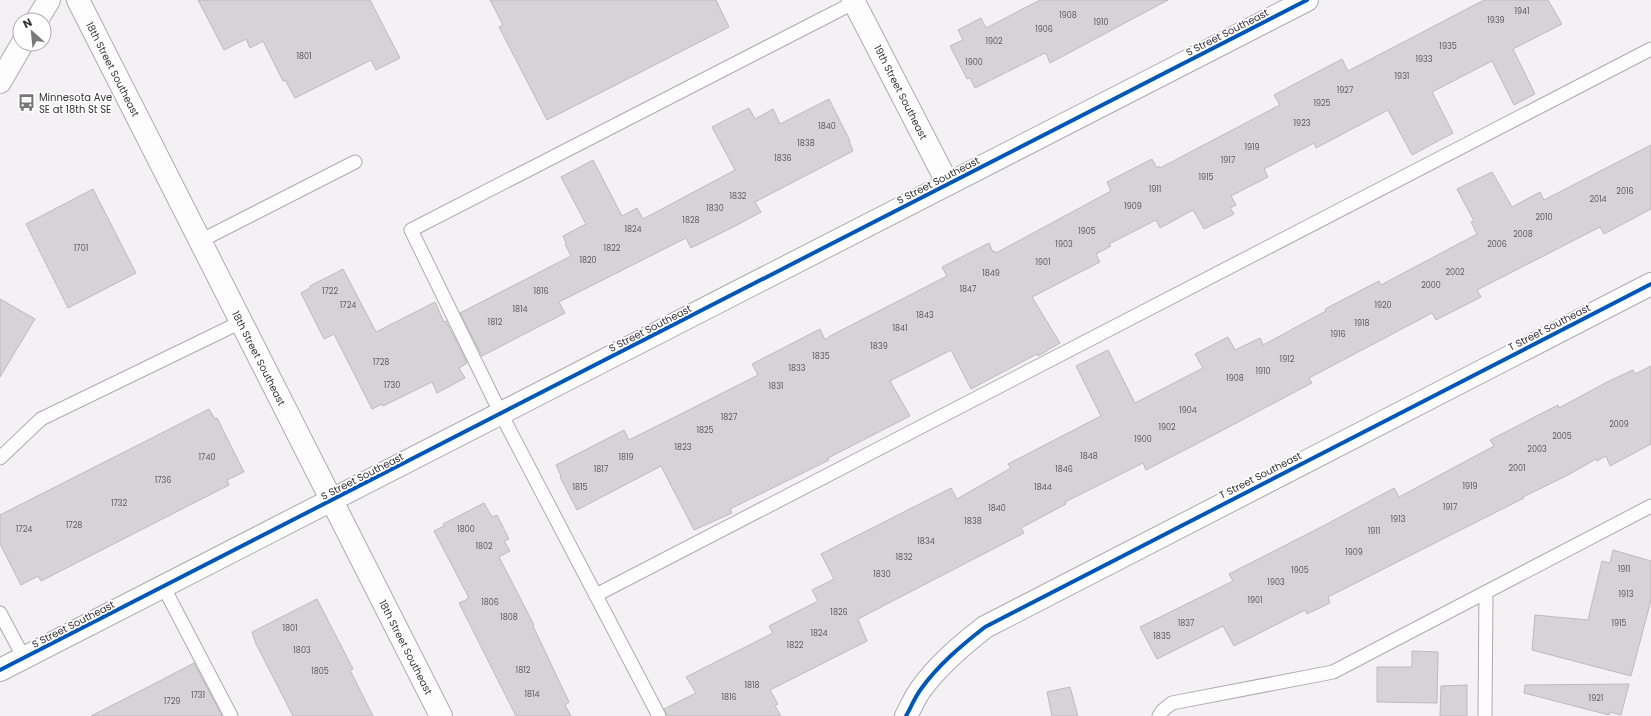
<svg xmlns="http://www.w3.org/2000/svg" width="1651" height="716" font-family="Poppins,sans-serif">
  <rect width="100%" height="100%" fill="#f4f1f5"/>
  <g fill="#d5d3d6" stroke="#bcbabd">
    <path d="M198 0H370L400 58 376 70 371 60 295 98 285 80 283 81 263 41 250 48 246 39 224 50Z"/>
    <path d="M490 0H716L729 27 547 120 499 27 503 25Z"/>
    <path d="M1040 0H1168L1050 63 1046 53 1043 54 975 88 970 78 967 79 950 46 963 40 958 30 981 18 986 28Z"/>
    <path d="M1484 0H1548L1562 24 1513 49 1535 94 1514 105 1492 61 1432 92 1453 133 1412 155 1388 110 1316 148 1314 143 1264 169 1268 177 1231 196 1236 205 1230 208 1234 214 1204 229 1193 210 1160 228 1156 220 1109 244 1111 246 1096 254 1100 262 1032 297 1060 343 1038 356 1037 354 971 389 951 350 890 381 910 416 828 458 829 460 730 509 732 513 694 530 661 466 577 510 560 477 561 476 556 465 624 430 629 440 681 414 758 375 752 364 820 329 825 340 830 336 947 276 942 267 989 243 993 252 995 251 996 253 1111 191 1107 182 1152 159 1157 168 1159 166 1160 168 1278 106 1280 105 1274 95 1342 59 1348 71Z"/>
    <path d="M829 99 850 141H849L853 151 755 202 761 212 739 224 691 248 686 238 559 302 565 313 482 356 460 313 571 256 565 244 566 243 563 236 586 224 561 177 593 160 622 216 637 208 643 219 735 170 712 127 749 108 755 119 773 109 780 124Z"/>
    <path d="M1651 145V209L1604 234 1600 227 1477 290 1481 297 1436 320 1432 313 1309 378 1312 383 1204 440 1146 470 1143 463 1065 502 1066 504 1021 528 1024 533 858 619 867 641 770 690 778 704 775 706 781 716H667L664 709 696 693 686 677 773 633 769 626 818 601 812 590 834 579 821 554 951 488 957 499 1011 468 1008 464 1101 416 1076 366 1108 350 1135 403 1203 368 1195 354 1228 337 1235 350 1260 338 1263 345 1326 311 1325 309 1379 281 1381 285 1477 234 1471 222 1474 221 1457 189 1492 172 1512 207 1540 192 1544 200Z"/>
    <path d="M93 189 136 273 68 308 26 224Z"/>
    <path d="M343 269 376 332 435 302 444 322 446 321 467 363 459 368 465 378 437 393 432 382 383 406 382 404 372 409 335 336 334 334 324 339 301 293 310 288V286Z"/>
    <path d="M0 299 35 319 0 377Z"/>
    <path d="M1651 366V444L1610 466 1606 456 1597 461 1596 459 1568 475 1523 497 1524 498 1328 597 1330 603 1307 614 1305 610 1234 646 1223 626 1157 659 1140 627 1233 581 1229 574 1327 524 1394 488 1399 497 1494 446 1490 440 1558 405 1559 408 1609 381 1633 370 1635 374Z"/>
    <path d="M209 409 215 419 217 418 244 472 227 480 229 485 41 581 38 576 21 585 0 544V515Z"/>
    <path d="M484 503 492 517 497 515 509 539 504 541 510 551 499 557 534 625 533 626 569 702 565 705 571 716H516L459 603 468 599V596L434 531 444 526 443 524Z"/>
    <path d="M1613 550 1651 561V600L1631 676 1532 650 1535 615 1588 620 1602 561 1610 563Z"/>
    <path d="M317 599 353 669 350 670 373 716H293L256 644 252 632Z"/>
    <path d="M1412 651 1438 652 1437 703 1377 702V667H1412Z"/>
    <path d="M194 663 222 716H91L152 685Z"/>
    <path d="M1629 684 1621 715 1610 712 1609 715 1524 693 1525 685Z"/>
    <path d="M1467 685V716H1440L1441 686Z"/>
    <path d="M1070 687 1078 716H1052L1047 692Z"/>
  </g>
  <g fill="none" stroke-linecap="round" stroke-linejoin="round">
    <defs>
      <g id="service">
        <path d="M200 241 355 162"/>
        <path d="M0 458 41 419 241 322"/>
        <path d="M163 586 231 716"/>
        <path d="M596 595 1651 49"/>
        <path d="M0 613 24 658"/>
        <path d="M659 716 501 414 411 230 859 0"/>
        <path d="M1159 716 1162 711 1172 703 1333 672 1651 506"/>
        <path d="M1485 716 1486 592"/>
      </g>
      <g id="minor">
        <path d="M78 0 441 716"/>
        <path d="M853 0 948 184"/>
        <path d="M0 670 1307 0"/>
        <path d="M906 716C911 707 915 697 921 689 938 665 962 645 985 627L1651 284"/>
      </g>
      <g id="secondary">
        <path d="M37 20 49 0"/>
        <path d="M0 82 22 44"/>
      </g>
    </defs>
    <use href="#service" stroke="#acabad" stroke-width="15"/>
    <use href="#minor" stroke="#acabad" stroke-width="24"/>
    <use href="#secondary" stroke="#acabad" stroke-width="24"/>
    <use href="#service" stroke="#fdfdfe" stroke-width="13"/>
    <use href="#minor" stroke="#fdfdfe" stroke-width="22"/>
    <use href="#secondary" stroke="#fdfdfe" stroke-width="22"/>
    <defs>
      <g id="cycleway">
        <path d="M0 670 1307 0"/>
        <path d="M906 716C911 707 915 697 921 689 938 665 962 645 985 627L1651 284"/>
      </g>
    </defs>
    <use href="#cycleway" stroke="#fff" stroke-width="6"/>
    <use href="#cycleway" stroke="#0057b8" stroke-width="4"/>
  </g>
  <defs>
    <symbol id="bus-bare" viewBox="-9 -9 18 18"><path d="M-5-6H5V4H4V6H2V4H-2V6H-4V4H-5ZM-3.5-4V0h7V-4ZM-3.5 1.2v1.5H-2V1.2ZM2 1.2v1.5H3.5V1.2Z" fill="#787679" stroke="#fff" stroke-width="2.5" paint-order="stroke"/></symbol>
  </defs>
  <g fill-rule="evenodd">
    <use href="#bus-bare" x="14" y="90" width="25" height="25"/>
  </g>
  <g text-anchor="middle" stroke-width="3.5" stroke-linejoin="round" paint-order="stroke">
    <g font-size="8" fill="#5d5b5e">
      <text x="1522" y="14">1941</text>
      <text x="1068" y="18">1908</text>
      <text x="1496" y="23">1939</text>
      <text x="1101" y="25">1910</text>
      <text x="1044" y="32">1906</text>
      <text x="994" y="44">1902</text>
      <text x="1448" y="49">1935</text>
      <text x="304" y="59">1801</text>
      <text x="1424" y="62">1933</text>
      <text x="974" y="65">1900</text>
      <text x="1402" y="79">1931</text>
      <text x="1345" y="93">1927</text>
      <text x="1322" y="106">1925</text>
      <text x="1302" y="126">1923</text>
      <text x="827" y="129">1840</text>
      <text x="806" y="146">1838</text>
      <text x="1252" y="150">1919</text>
      <text x="783" y="161">1836</text>
      <text x="1228" y="163">1917</text>
      <text x="1206" y="180">1915</text>
      <text x="1155" y="192">1911</text>
      <text x="1625" y="194">2016</text>
      <text x="738" y="199">1832</text>
      <text x="1598" y="202">2014</text>
      <text x="1133" y="209">1909</text>
      <text x="715" y="211">1830</text>
      <text x="1544" y="220">2010</text>
      <text x="691" y="223">1828</text>
      <text x="633" y="232">1824</text>
      <text x="1087" y="234">1905</text>
      <text x="1523" y="237">2008</text>
      <text x="1064" y="247">1903</text>
      <text x="1497" y="247">2006</text>
      <text x="81" y="251">1701</text>
      <text x="612" y="251">1822</text>
      <text x="588" y="263">1820</text>
      <text x="1043" y="265">1901</text>
      <text x="1455" y="275">2002</text>
      <text x="991" y="276">1849</text>
      <text x="1431" y="288">2000</text>
      <text x="968" y="292">1847</text>
      <text x="330" y="294">1722</text>
      <text x="541" y="294">1816</text>
      <text x="348" y="308">1724</text>
      <text x="1383" y="308">1920</text>
      <text x="520" y="312">1814</text>
      <text x="925" y="318">1843</text>
      <text x="495" y="325">1812</text>
      <text x="1362" y="326">1918</text>
      <text x="900" y="331">1841</text>
      <text x="1338" y="337">1916</text>
      <text x="879" y="349">1839</text>
      <text x="821" y="359">1835</text>
      <text x="1287" y="362">1912</text>
      <text x="381" y="365">1728</text>
      <text x="797" y="371">1833</text>
      <text x="1263" y="374">1910</text>
      <text x="1235" y="381">1908</text>
      <text x="392" y="388">1730</text>
      <text x="776" y="389">1831</text>
      <text x="1188" y="413">1904</text>
      <text x="729" y="420">1827</text>
      <text x="1619" y="427">2009</text>
      <text x="1167" y="430">1902</text>
      <text x="705" y="433">1825</text>
      <text x="1562" y="439">2005</text>
      <text x="1143" y="442">1900</text>
      <text x="683" y="450">1823</text>
      <text x="1537" y="452">2003</text>
      <text x="1089" y="459">1848</text>
      <text x="207" y="460">1740</text>
      <text x="626" y="460">1819</text>
      <text x="1517" y="471">2001</text>
      <text x="601" y="472">1817</text>
      <text x="1064" y="472">1846</text>
      <text x="163" y="483">1736</text>
      <text x="1470" y="489">1919</text>
      <text x="580" y="490">1815</text>
      <text x="1043" y="490">1844</text>
      <text x="119" y="506">1732</text>
      <text x="1450" y="510">1917</text>
      <text x="997" y="511">1840</text>
      <text x="1398" y="522">1913</text>
      <text x="973" y="524">1838</text>
      <text x="74" y="528">1728</text>
      <text x="24" y="532">1724</text>
      <text x="466" y="532">1800</text>
      <text x="1374" y="534">1911</text>
      <text x="926" y="544">1834</text>
      <text x="484" y="549">1802</text>
      <text x="1354" y="555">1909</text>
      <text x="904" y="560">1832</text>
      <text x="1624" y="572">1911</text>
      <text x="1300" y="573">1905</text>
      <text x="882" y="577">1830</text>
      <text x="1276" y="585">1903</text>
      <text x="1626" y="597">1913</text>
      <text x="1255" y="603">1901</text>
      <text x="490" y="605">1806</text>
      <text x="839" y="615">1826</text>
      <text x="509" y="620">1808</text>
      <text x="1186" y="626">1837</text>
      <text x="1619" y="626">1915</text>
      <text x="290" y="631">1801</text>
      <text x="819" y="636">1824</text>
      <text x="1162" y="639">1835</text>
      <text x="795" y="648">1822</text>
      <text x="302" y="653">1803</text>
      <text x="523" y="673">1812</text>
      <text x="320" y="674">1805</text>
      <text x="752" y="688">1818</text>
      <text x="532" y="697">1814</text>
      <text x="198" y="698">1731</text>
      <text x="729" y="700">1816</text>
      <text x="1596" y="701">1921</text>
      <text x="172" y="704">1729</text>
    </g>
    <g font-size="10" fill="#353336" stroke="#fff">
      <text transform="translate(1227 32) rotate(-27)" y="4">S Street Southeast</text>
      <text transform="translate(113 69) rotate(63)" y="4">18th Street Southeast</text>
      <text transform="translate(901 92) rotate(63)" y="4">19th Street Southeast</text>
      <text transform="translate(938 180) rotate(-27)" y="4">S Street Southeast</text>
      <text transform="translate(1549 327) rotate(-27)" y="4">T Street Southeast</text>
      <text transform="translate(650 328) rotate(-27)" y="4">S Street Southeast</text>
      <text transform="translate(259 358) rotate(63)" y="4">18th Street Southeast</text>
      <text transform="translate(1260 475) rotate(-27)" y="4">T Street Southeast</text>
      <text transform="translate(362 476) rotate(-27)" y="4">S Street Southeast</text>
      <text transform="translate(73 624) rotate(-27)" y="4">S Street Southeast</text>
      <text transform="translate(406 647) rotate(63)" y="4">18th Street Southeast</text>
    </g>
    <g font-size="10" fill="#353336" stroke="#fff" text-anchor="start">
      <text x="39" y="101">Minnesota Ave<tspan x="39" dy="12">SE at 18th St SE</tspan></text>
    </g>
  </g>
  <g transform="translate(32 32) rotate(333)"><circle r="19" fill="#ffffff" stroke="#aeadaf"/>
  <path d="M0-3L7 15L0 10L-7 15Z" fill="#787679"/>
  <text y="-6" font-size="11" font-weight="bold" text-anchor="middle" fill="#353336">N</text>
  </g>
</svg>
